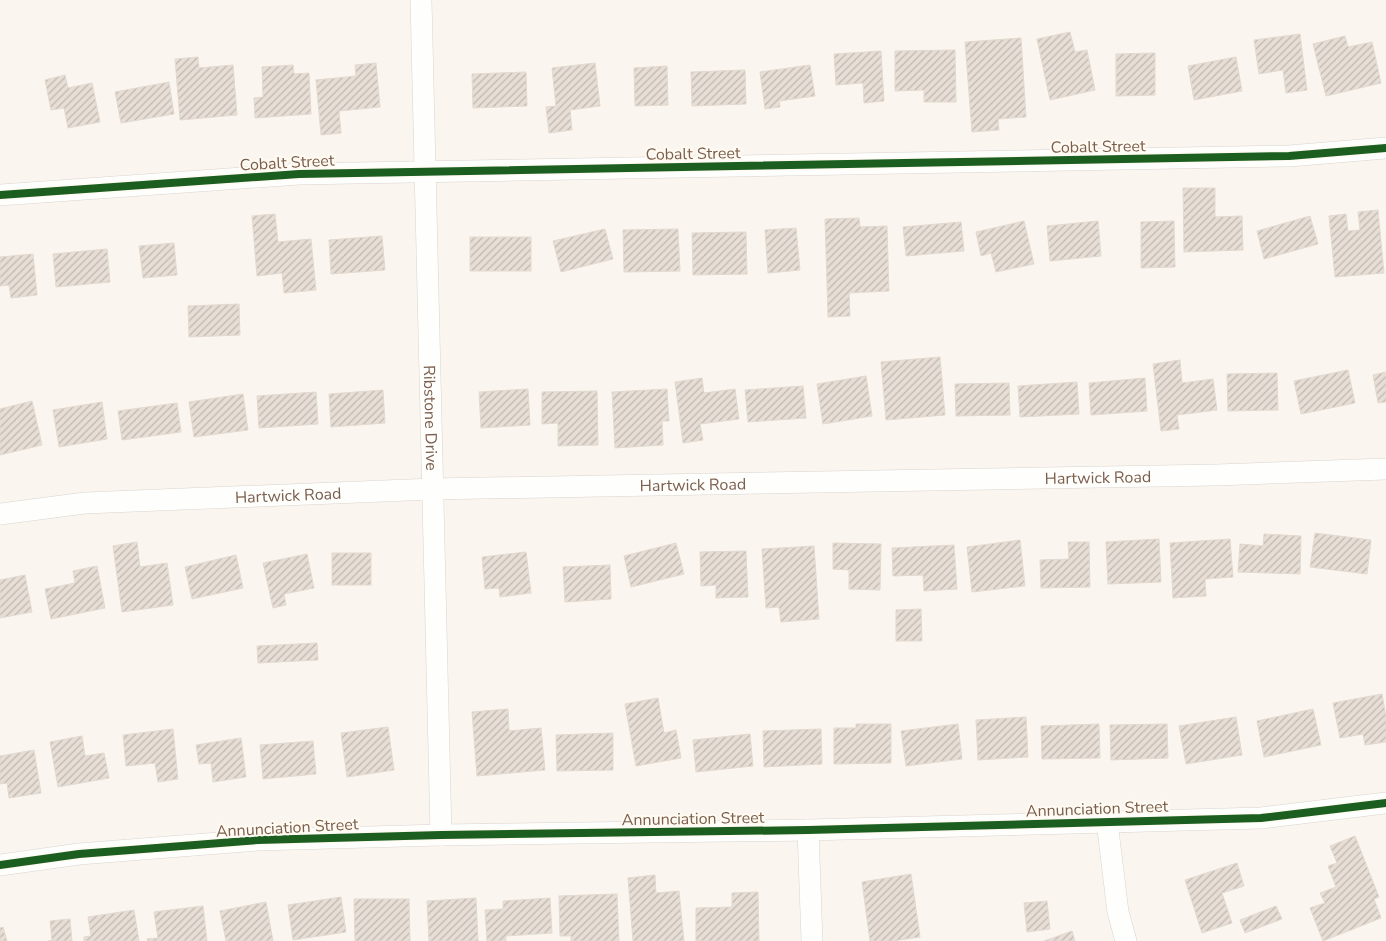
<svg xmlns="http://www.w3.org/2000/svg" width="1386" height="941" font-family="'Nunito Sans',sans-serif">
  <defs>
    <pattern id="building-hatch" width="6" height="6" patternUnits="userSpaceOnUse" patternTransform="scale(1.25)"><rect width="6" height="6" fill="#e7dfd6"/><path d="M-1 1l2-2M0 6l6-6M5 7l2-2" fill="none" stroke="#c0b8b0"/></pattern>
  </defs>
  <rect width="100%" height="100%" fill="#faf6ef"/>
  <g fill="url(#building-hatch)" stroke="#e3d9d0">
    <path d="M1070 32 1075 52 1087 50 1095 90 1050 100 1037 39Z"/>
    <path d="M1300 34 1307 90 1286 93 1283 70 1259 74 1254 40Z"/>
    <path d="M1345 36 1348 47 1372 42 1381 83 1326 96 1313 44Z"/>
    <path d="M1021 38 1026 117 998 119 999 130 972 132 965 42Z"/>
    <path d="M955 50 956 102H924V90L895 91V51Z"/>
    <path d="M881 51 884 101 864 103 863 83 836 85 834 54Z"/>
    <path d="M1155 53V95L1116 96V54Z"/>
    <path d="M198 57 199 68 233 65 237 115 180 120 175 59Z"/>
    <path d="M1236 57 1242 91 1194 100 1188 66Z"/>
    <path d="M376 63 380 107 339 111 341 133 321 135 316 80 356 76 355 65Z"/>
    <path d="M595 63 600 106 570 110 572 130 549 133 546 107 556 106 552 68Z"/>
    <path d="M293 65 294 74 309 73 311 114 255 118 254 98 263 97 262 67Z"/>
    <path d="M810 65 815 96 779 101 780 107 765 109 760 72Z"/>
    <path d="M667 66 668 105 635 106 634 68Z"/>
    <path d="M745 70 746 104 692 106 691 72Z"/>
    <path d="M526 72 527 106 473 108 472 74Z"/>
    <path d="M65 75 68 88 92 83 100 122 68 128 64 108 51 110 45 80Z"/>
    <path d="M169 82 174 114 121 123 115 92Z"/>
    <path d="M1183 188H1215V217L1242 216 1243 250 1184 252Z"/>
    <path d="M1378 210 1384 273 1335 277 1329 216 1346 214 1348 231 1360 230 1358 212Z"/>
    <path d="M275 214 278 242 311 239 316 290 284 293 282 273 257 276 252 216Z"/>
    <path d="M1310 216 1318 244 1264 259 1257 231Z"/>
    <path d="M859 218 860 227 887 226 889 291 849 293 850 316 828 317 825 219Z"/>
    <path d="M1024 221 1034 264 996 272 991 253 981 256 976 232Z"/>
    <path d="M1098 221 1101 256 1050 261 1047 226Z"/>
    <path d="M1174 221 1175 267 1141 268V222Z"/>
    <path d="M961 222 964 251 906 256 903 227Z"/>
    <path d="M796 228 800 270 768 273 765 230Z"/>
    <path d="M605 229 613 259 561 272 553 241Z"/>
    <path d="M678 229 680 271 624 272 623 230Z"/>
    <path d="M746 232 747 274 693 275 692 233Z"/>
    <path d="M382 236 385 270 331 274 329 240Z"/>
    <rect x="470" y="237" width="61" height="34"/>
    <path d="M174 243 177 275 143 278 139 246Z"/>
    <path d="M107 249 110 282 56 287 53 254Z"/>
    <path d="M33 254 37 295 11 298 9 285 0 286V257Z"/>
    <path d="M239 304 240 335 189 337 188 306Z"/>
    <path d="M940 357 945 415 886 420 881 362Z"/>
    <path d="M1180 360 1182 383 1213 379 1217 410 1177 415 1179 429 1161 431 1153 364Z"/>
    <path d="M1348 370 1355 403 1301 414 1294 381Z"/>
    <path d="M1386 372V402L1378 403 1373 375Z"/>
    <path d="M1277 373 1278 410 1228 411 1227 374Z"/>
    <path d="M866 376 872 416 823 424 817 384Z"/>
    <path d="M702 378 704 393 735 389 739 419 700 424 703 440 683 443 675 382Z"/>
    <path d="M1145 378 1147 411 1091 415 1089 383Z"/>
    <path d="M1077 382 1079 414 1020 417 1018 386Z"/>
    <path d="M1009 383 1010 415 956 416 955 384Z"/>
    <path d="M803 386 806 418 748 422 745 390Z"/>
    <path d="M528 389 530 425 481 428 479 392Z"/>
    <path d="M667 389 669 421H662L663 445 615 448 612 392Z"/>
    <path d="M383 390 385 423 331 427 329 394Z"/>
    <path d="M597 391 598 445 558 446V423L542 424V392Z"/>
    <path d="M316 392 318 424 259 428 257 396Z"/>
    <path d="M243 394 248 430 194 437 189 402Z"/>
    <path d="M32 401 42 445 0 455V409Z"/>
    <path d="M102 402 107 439 59 447 53 410Z"/>
    <path d="M177 403 181 432 122 440 118 411Z"/>
    <path d="M1315 533 1371 540 1367 574 1310 567Z"/>
    <path d="M1264 534 1301 536 1300 574 1238 572 1240 544 1263 546Z"/>
    <path d="M1159 539 1161 582 1108 584 1106 542Z"/>
    <path d="M1230 539 1233 577 1205 579 1206 596 1173 598 1170 543Z"/>
    <path d="M1020 540 1025 586 972 592 967 547Z"/>
    <path d="M137 542 140 567 167 563 173 605 122 612 113 546Z"/>
    <path d="M1068 542H1089L1090 587 1041 588 1040 560 1069 559Z"/>
    <path d="M676 543 684 574 631 587 624 556Z"/>
    <path d="M833 543 881 544 880 590 849 589V570L833 569Z"/>
    <path d="M954 545 957 589 924 591 923 575 893 576 892 548Z"/>
    <path d="M814 546 819 619 781 622 779 607 766 608 762 549Z"/>
    <path d="M746 551 748 597 716 598V585L701 586 700 552Z"/>
    <path d="M526 552 531 593 500 597 499 588 485 589 482 557Z"/>
    <rect x="332" y="553" width="39" height="32"/>
    <path d="M307 554 314 588 284 594 286 605 273 608 263 563Z"/>
    <path d="M236 555 243 588 192 599 185 567Z"/>
    <path d="M610 565 611 599 565 602 563 567Z"/>
    <path d="M97 566 105 608 51 619 45 589 75 583 73 571Z"/>
    <path d="M25 575 32 612 0 618V580Z"/>
    <path d="M921 609 922 641H896V610Z"/>
    <path d="M317 643 318 660 258 663 257 646Z"/>
    <path d="M1382 694 1386 716V742L1365 745 1363 734 1340 738 1333 703Z"/>
    <path d="M658 698 664 733 676 730 681 758 636 766 625 704Z"/>
    <path d="M508 709 509 731 541 728 545 770 477 776 472 712Z"/>
    <path d="M1313 709 1321 745 1264 757 1257 721Z"/>
    <path d="M1026 717 1028 757 978 760 976 720Z"/>
    <path d="M1236 717 1242 755 1186 764 1179 726Z"/>
    <path d="M856 724H891V763L834 764V728H856Z"/>
    <path d="M958 724 962 759 906 766 901 731Z"/>
    <path d="M1099 724 1100 758 1042 759 1041 726Z"/>
    <path d="M1167 724 1168 758 1111 760 1110 725Z"/>
    <path d="M388 727 394 770 347 777 341 733Z"/>
    <path d="M173 729 178 779 158 782 155 763 126 766 123 735Z"/>
    <path d="M821 729 822 764 764 767 763 731Z"/>
    <path d="M613 733V770L557 771 556 735Z"/>
    <path d="M750 734 753 766 696 772 693 740Z"/>
    <path d="M82 736 85 756 104 753 109 778 58 787 50 742Z"/>
    <path d="M241 738 246 777 213 782 211 763 199 764 196 745Z"/>
    <path d="M313 741 316 774 263 779 260 745Z"/>
    <path d="M34 750 41 793 9 798 7 783 0 784V756Z"/>
    <path d="M1355 836 1379 897 1374 899 1381 918 1323 941 1310 908 1325 903 1320 893 1336 887 1328 866 1337 863 1330 846Z"/>
    <path d="M1237 863 1244 886 1222 893 1232 923 1202 933 1185 880Z"/>
    <path d="M911 874 920 937 892 941H870L862 882Z"/>
    <path d="M655 875 656 893 679 891 684 941H633L628 878Z"/>
    <path d="M758 892 759 941H696V908L732 907V893Z"/>
    <path d="M617 894 619 941H571V936H560L559 896Z"/>
    <path d="M341 897 346 932 293 940 288 905Z"/>
    <path d="M476 898 478 941H429L427 901Z"/>
    <path d="M550 898 552 933 506 936V941H487L485 910 503 909V901Z"/>
    <path d="M354 899H409L410 941H355Z"/>
    <path d="M1047 901 1050 929 1027 932 1024 903Z"/>
    <path d="M266 902 273 941H226L220 911Z"/>
    <path d="M203 906 207 941H148L147 939 158 938 154 912Z"/>
    <path d="M1276 906 1282 919 1245 933 1240 920Z"/>
    <path d="M134 910 139 941H84V937L91 936 88 917Z"/>
    <path d="M70 919 72 941H48H52L50 921Z"/>
    <path d="M3 927 7 941H0V928Z"/>
    <path d="M1072 931 1075 941H1044Z"/>
  </g>
  <g fill="none" stroke-linecap="round" stroke-linejoin="round">
    <defs>
      <g id="minor">
        <path id="s1" d="M421 0 441 835"/>
        <path d="M0 195 299 174 1289 156 1386 148"/>
        <path id="s2" d="M0 514 85 503 433 489 1216 475 1386 469"/>
        <path d="M1107 822 1118 912 1126 941"/>
        <path d="M808 830 812 941"/>
        <path d="M0 865 79 854 258 840 441 835 808 830 1261 818 1386 803"/>
      </g>
    </defs>
    <use href="#minor" stroke="#dad3cd" stroke-width="22"/>
    <use href="#minor" stroke="#fefefd" stroke-width="21"/>
    <defs>
      <g id="cycleway">
        <path d="M0 195 299 174 1289 156 1386 148"/>
        <path d="M0 865 79 854 258 840 441 835 808 830 1261 818 1386 803"/>
      </g>
    </defs>
    <use href="#cycleway" stroke="#fffbf3" stroke-width="11"/>
    <use href="#cycleway" stroke="#1b5e20" stroke-width="8"/>
  </g>
  <g text-anchor="middle" stroke-width="4" stroke-linejoin="round" paint-order="stroke">
    <g font-size="16" fill="#7b5e4b" stroke="#fffbf3">
      <text transform="translate(1098 146) rotate(-1)" y="6">Cobalt Street</text>
      <text transform="translate(693 153) rotate(-1)" y="6">Cobalt Street</text>
      <text transform="translate(287 162) rotate(-3)" y="6">Cobalt Street</text>
      <text dy="6" stroke="none"><textPath href="#s1" startOffset="418">Ribstone Drive</textPath></text>
      <text dy="6" stroke="none"><textPath href="#s2" startOffset="1099">Hartwick Road</textPath></text>
      <text dy="6" stroke="none"><textPath href="#s2" startOffset="694">Hartwick Road</textPath></text>
      <text dy="6" stroke="none"><textPath href="#s2" startOffset="289">Hartwick Road</textPath></text>
      <text transform="translate(1097 808) rotate(-2)" y="6">Annunciation Street</text>
      <text transform="translate(693 818) rotate(-1)" y="6">Annunciation Street</text>
      <text transform="translate(287 827) rotate(-3)" y="6">Annunciation Street</text>
    </g>
  </g>
</svg>
